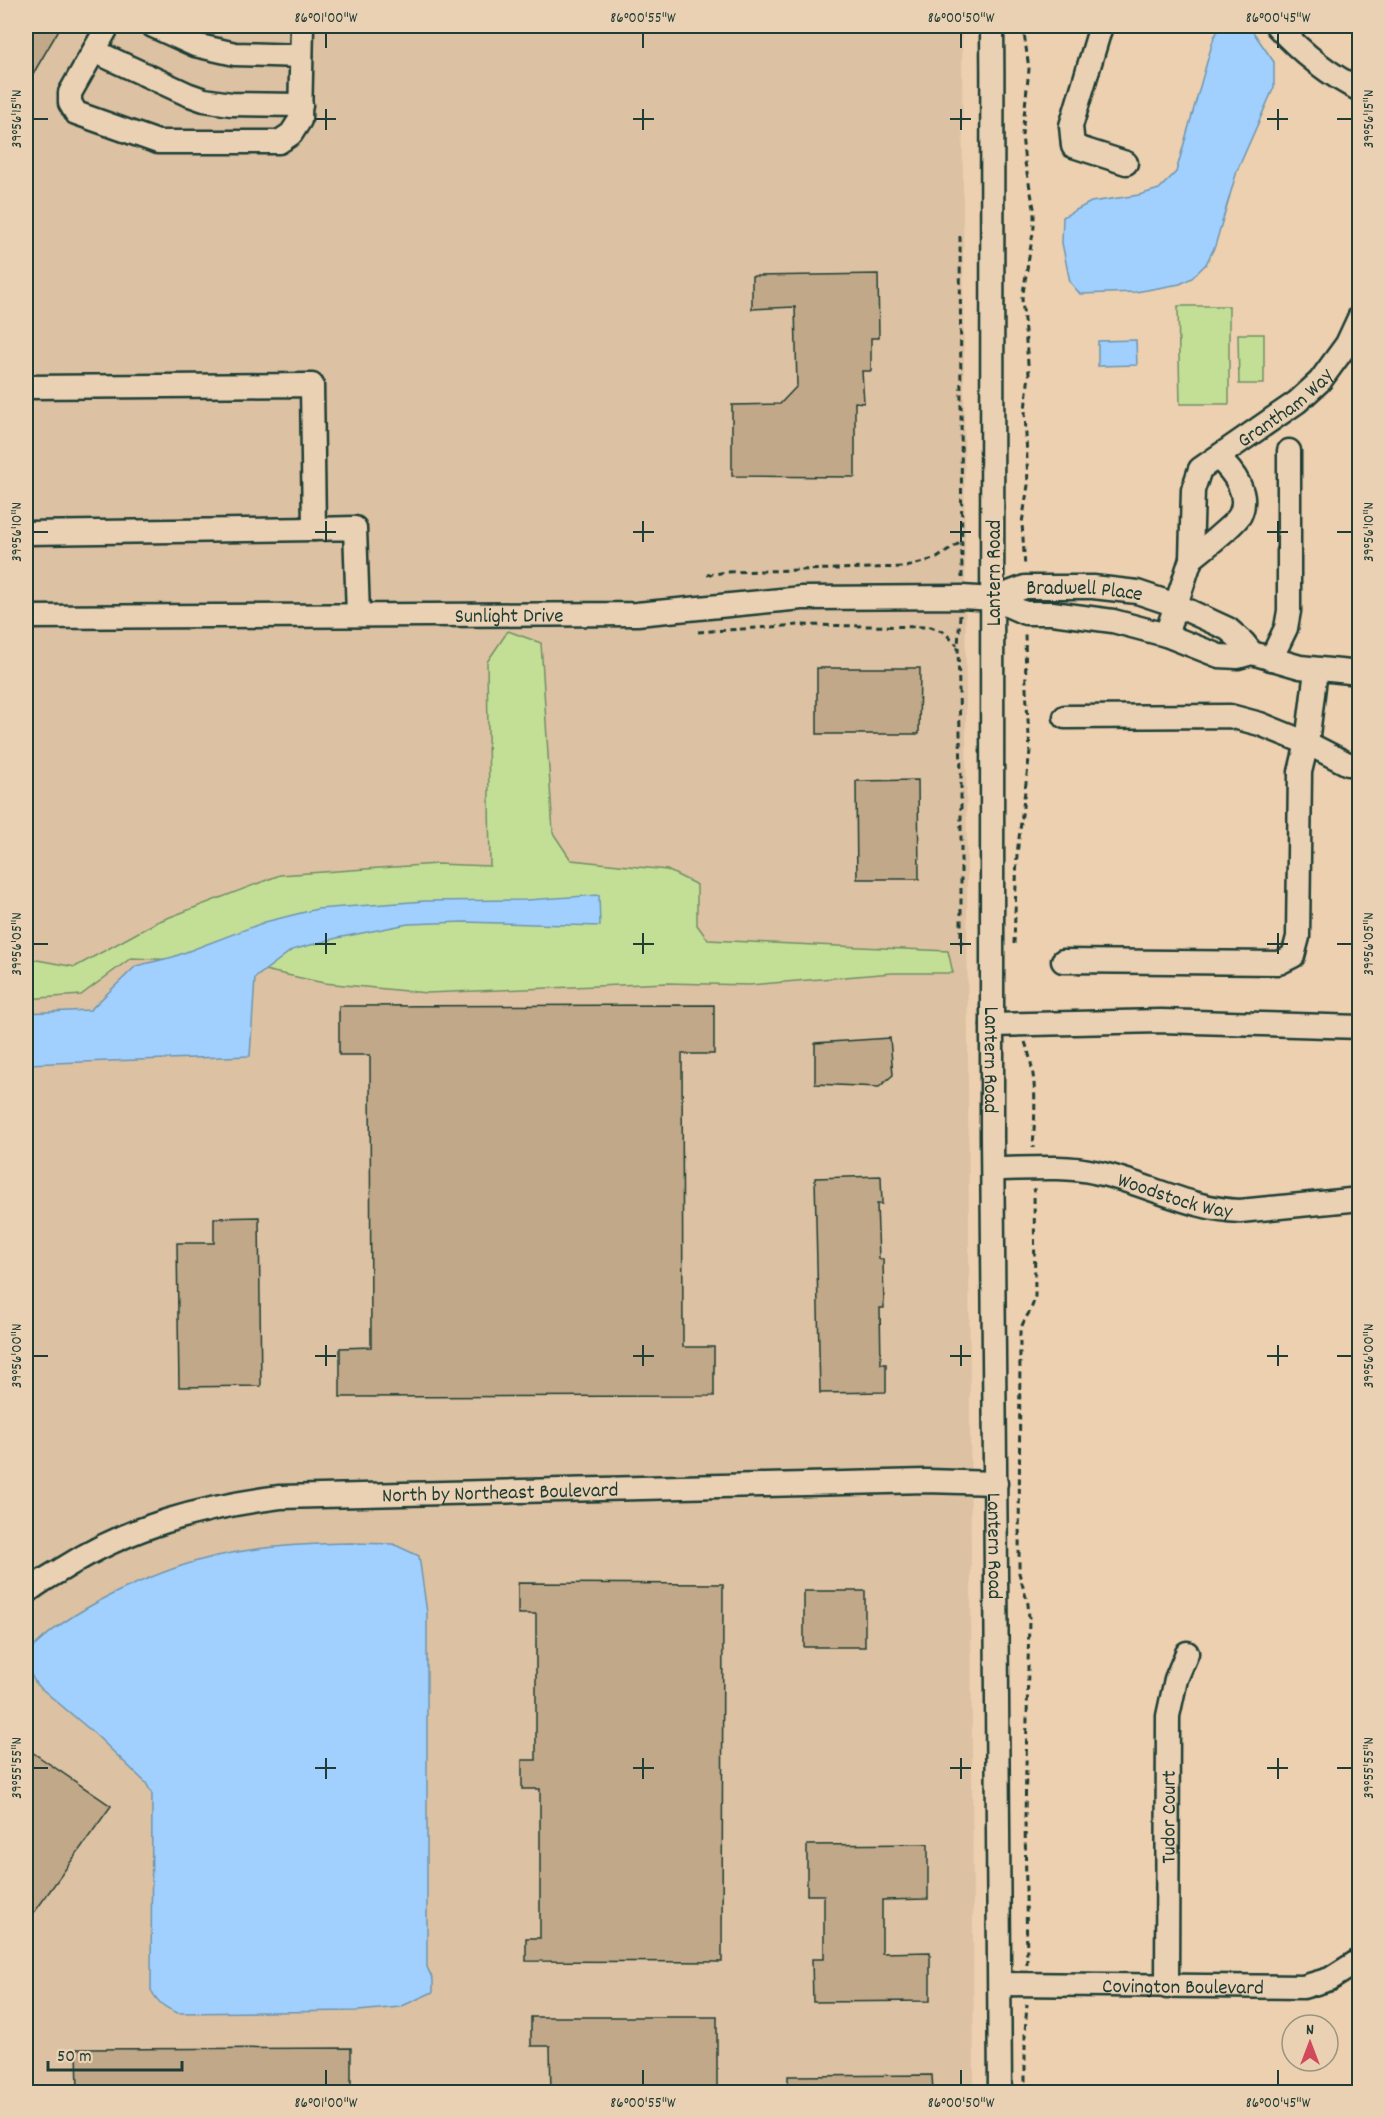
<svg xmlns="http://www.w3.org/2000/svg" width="1385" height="2118" font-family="Dekko,sans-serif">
  <rect width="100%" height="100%" fill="#edd0b0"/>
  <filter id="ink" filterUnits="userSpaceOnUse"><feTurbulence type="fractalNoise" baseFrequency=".0167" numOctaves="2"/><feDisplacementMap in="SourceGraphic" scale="12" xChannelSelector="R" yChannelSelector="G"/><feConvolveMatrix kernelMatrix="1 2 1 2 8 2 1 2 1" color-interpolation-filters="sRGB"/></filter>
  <g filter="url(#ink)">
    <path fill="#dcc1a2" d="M26 26H962L974 2092H26Z"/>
    <g fill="#c3df96" stroke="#718e65" stroke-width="1.5">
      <path d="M1178 306H1229V404H1180Z"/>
      <path d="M1238 334H1264V384H1239Z"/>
      <path d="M508 631 541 643 553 833 571 860 667 870 697 885V925L708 940 948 951 953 973H892L749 985 667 983 427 993 324 983 227 962 131 958 81 995 26 999V958L75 967 157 922 280 875 437 864 490 866 487 662Z"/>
    </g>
    <g fill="#a2d0fe" stroke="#6e95ad" stroke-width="1.5">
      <path d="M1221 26H1249L1274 62V87L1237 171 1215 246 1206 264 1192 278 1180 284 1136 292 1080 294 1070 282 1062 243 1063 217 1091 202 1139 195 1159 189 1176 172 1214 37Z"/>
      <path d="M1136 340 1137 365 1098 366V341Z"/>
      <path d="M599 895 600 926 464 922 408 924 337 938 292 950 255 978 250 1056 26 1064V1013L90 1010 136 966 173 957 265 922 317 909 425 901 527 900Z"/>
      <path d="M351 1543 393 1544 419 1556 427 1613V1967L433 1980V1992L400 2007 358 2011 178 2013C165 2008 158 2003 151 1990L152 1794 146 1783 95 1734 36 1684 26 1665V1655C50 1628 82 1609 115 1593 143 1580 171 1568 201 1560 250 1547 300 1544 351 1543Z"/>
    </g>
    <g fill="#c1a888" stroke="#1f3d34" stroke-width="1.5">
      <path d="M26 26H61L26 86Z"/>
      <path d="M878 274 879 338H871V371H862L864 403 855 402V477L732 476V405L780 404 797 386 795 307 752 309V276Z"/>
      <path d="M817 668H920L919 734H817Z"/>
      <path d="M918 780 919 879H857L856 781Z"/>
      <path d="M714 1005V1054H682L683 1347H714V1396L340 1397V1348L371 1347 370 1055H339V1006Z"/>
      <path d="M890 1038 893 1075 879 1087 815 1084V1043Z"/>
      <path d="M881 1176 882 1204H877L879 1259H883L884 1308H880L881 1364H886V1392L820 1393 815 1178Z"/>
      <path d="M259 1217 261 1386 179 1387 177 1243H214V1218Z"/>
      <path d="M518 1583 723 1584 722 1962 526 1961V1938H540V1789H522V1760H536V1614H518Z"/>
      <rect x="804" y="1591" width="61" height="56"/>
      <path d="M32 1752 111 1806 26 1924V1761Z"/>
      <path d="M928 1844V1899L882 1900V1953L930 1952V2001L813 2002 812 1959H824V1895H807V1845Z"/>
      <path d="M531 2017H717V2092H551L550 2046H531Z"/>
      <path d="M351 2048V2092H78L77 2049Z"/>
      <path d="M932 2075 933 2092H788V2076Z"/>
    </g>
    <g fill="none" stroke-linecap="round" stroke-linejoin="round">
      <defs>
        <g id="minor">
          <path d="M108 26 70 93V103L76 113 158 142H279L291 134 300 120 302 26"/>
          <path d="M153 26 195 45 235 54 301 56"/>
          <path id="s1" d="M992 26C995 396 991 766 992 1137 993 1455 1000 1774 1000 2092"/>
          <path d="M1101 26 1071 126 1073 146 1126 163"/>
          <path d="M1277 26C1301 52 1327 74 1360 90"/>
          <path d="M94 51 187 94 204 100 231 104 301 105"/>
          <path d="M26 387 312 385 314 529 355 528 358 615"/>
          <path d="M26 533 314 529"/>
          <path d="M1191 559C1200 552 1236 523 1240 515 1250 494 1234 472 1218 458"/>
          <path id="s2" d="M993 599 1025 587H1093L1137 592 1176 605 1228 629 1244 643 1252 653"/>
          <path id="s3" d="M26 617 637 614 802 598 962 597 993 599 1025 613H1052L1113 621 1166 635 1219 656 1238 657 1252 653 1300 667 1360 673"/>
          <path id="s4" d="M1166 635 1191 559 1193 490 1200 469 1297 402 1320 381 1347 344 1360 316"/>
          <path d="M1271 659 1286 628 1289 611V451"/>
          <path d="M1065 717 1230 716 1260 724 1307 743 1348 764H1360"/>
          <path d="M1063 961 1279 963 1293 956 1298 937 1300 772 1307 743 1316 670"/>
          <path d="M992 1025 1161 1021 1360 1027"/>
          <path id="s5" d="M993 1169C1023 1169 1065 1165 1094 1172 1144 1182 1189 1209 1240 1211L1360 1199"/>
          <path id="s6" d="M26 1593C37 1583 51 1576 64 1568 130 1526 203 1507 280 1497L926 1481 996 1483"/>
          <path id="s7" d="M1000 1984 1303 1987 1330 1979 1360 1960"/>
          <path id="s8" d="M1167 1987 1168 1716 1176 1679 1187 1653"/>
        </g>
      </defs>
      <use href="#minor" stroke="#1f3d34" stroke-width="27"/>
      <g stroke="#1f3d34" stroke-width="3" stroke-dasharray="6 4.5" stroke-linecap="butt">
        <path d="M1023 26 1029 69 1022 135 1025 163 1034 208V227L1022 299 1029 374 1025 410 1028 485 1022 523 1025 568"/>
        <path d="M960 236 962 579"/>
        <path d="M707 575 727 572 906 567 937 558 961 542"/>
        <path d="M960 615 958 646 961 776V945"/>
        <path d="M698 632 800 625 931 627 944 632 957 645"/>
        <path d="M1014 944 1017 854 1030 751 1026 689 1025 631"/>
        <path d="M1025 1042C1038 1077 1035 1112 1033 1148"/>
        <path d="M1027 1965 1025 1818 1029 1618 1028 1604 1019 1573 1020 1332C1023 1318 1032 1313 1035 1296L1034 1188"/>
        <path d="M1025 2092V2033L1027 2004"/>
      </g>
      <use href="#minor" stroke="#ebd1b3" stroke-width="22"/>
    </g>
  </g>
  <path fill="none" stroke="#1f3d34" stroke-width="2" d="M326 33V48M643 33V48M961 33V48M1278 33V48M326 109V130M643 109V130M961 109V130M1278 109V130M33 119H48M315 119H336M633 119H654M950 119H971M1267 119H1288M1337 119H1352M326 521V542M643 521V542M961 521V542M1278 521V542M33 532H48M315 532H336M633 532H654M950 532H971M1267 532H1288M1337 532H1352M326 933V954M643 933V954M961 933V954M1278 933V954M33 944H48M315 944H336M633 944H654M950 944H971M1267 944H1288M1337 944H1352M326 1345V1366M643 1345V1366M961 1345V1366M1278 1345V1366M33 1356H48M315 1356H336M633 1356H654M950 1356H971M1267 1356H1288M1337 1356H1352M326 1758V1779M643 1758V1779M961 1758V1779M1278 1758V1779M33 1768H48M315 1768H336M633 1768H654M950 1768H971M1267 1768H1288M1337 1768H1352M326 2070V2085M643 2070V2085M961 2070V2085M1278 2070V2085"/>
  <g text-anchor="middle" stroke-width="6" stroke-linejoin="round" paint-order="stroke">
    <g font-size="21" fill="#1f3d34" stroke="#ebd1b3">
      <text dy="7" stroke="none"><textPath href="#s4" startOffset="276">Grantham Way</textPath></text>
      <text transform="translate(993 573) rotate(-90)" y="7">Lantern Road</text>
      <text dy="7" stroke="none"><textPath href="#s2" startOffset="94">Bradwell Place</textPath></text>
      <text dy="7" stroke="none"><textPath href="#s3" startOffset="483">Sunlight Drive</textPath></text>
      <text dy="7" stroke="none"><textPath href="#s1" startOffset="1034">Lantern Road</textPath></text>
      <text dy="7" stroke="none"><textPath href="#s5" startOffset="186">Woodstock Way</textPath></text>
      <text dy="7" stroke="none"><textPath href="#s6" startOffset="495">North by Northeast Boulevard</textPath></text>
      <text dy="7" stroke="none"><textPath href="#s1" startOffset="1520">Lantern Road</textPath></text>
      <text dy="7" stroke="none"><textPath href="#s8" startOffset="170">Tudor Court</textPath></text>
      <text dy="7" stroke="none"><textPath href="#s7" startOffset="183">Covington Boulevard</textPath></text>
    </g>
  </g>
  <rect width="1385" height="2118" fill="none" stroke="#ebd1b3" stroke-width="66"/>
  <g transform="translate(1310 2043)"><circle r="28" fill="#ebd1b3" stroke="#999680" stroke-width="1.5"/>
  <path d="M0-4.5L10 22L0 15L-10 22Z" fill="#d1495b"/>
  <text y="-9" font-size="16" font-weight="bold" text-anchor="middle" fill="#1f3d34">N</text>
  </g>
  <path d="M48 2061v9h134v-9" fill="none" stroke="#1f3d34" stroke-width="3"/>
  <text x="57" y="2061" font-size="18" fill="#1f3d34" stroke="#ebd1b3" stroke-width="4.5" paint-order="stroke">50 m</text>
  <rect x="33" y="33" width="1319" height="2052" fill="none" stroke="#1f3d34" stroke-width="2"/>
  <g font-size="15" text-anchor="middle" fill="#1f3d34">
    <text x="326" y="22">86°01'00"W</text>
    <text x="643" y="22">86°00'55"W</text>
    <text x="961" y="22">86°00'50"W</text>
    <text x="1278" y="22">86°00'45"W</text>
    <text transform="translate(16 119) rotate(-90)" y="5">39°56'15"N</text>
    <text transform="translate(1368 119) rotate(-90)" y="5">39°56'15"N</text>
    <text transform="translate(16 532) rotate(-90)" y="5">39°56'10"N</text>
    <text transform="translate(1368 532) rotate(-90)" y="5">39°56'10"N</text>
    <text transform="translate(16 944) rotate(-90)" y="5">39°56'05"N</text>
    <text transform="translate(1368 944) rotate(-90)" y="5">39°56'05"N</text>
    <text transform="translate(16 1356) rotate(-90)" y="5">39°56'00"N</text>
    <text transform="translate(1368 1356) rotate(-90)" y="5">39°56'00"N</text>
    <text transform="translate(16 1768) rotate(-90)" y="5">39°55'55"N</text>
    <text transform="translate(1368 1768) rotate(-90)" y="5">39°55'55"N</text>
    <text x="326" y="2107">86°01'00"W</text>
    <text x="643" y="2107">86°00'55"W</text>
    <text x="961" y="2107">86°00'50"W</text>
    <text x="1278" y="2107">86°00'45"W</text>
  </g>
</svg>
